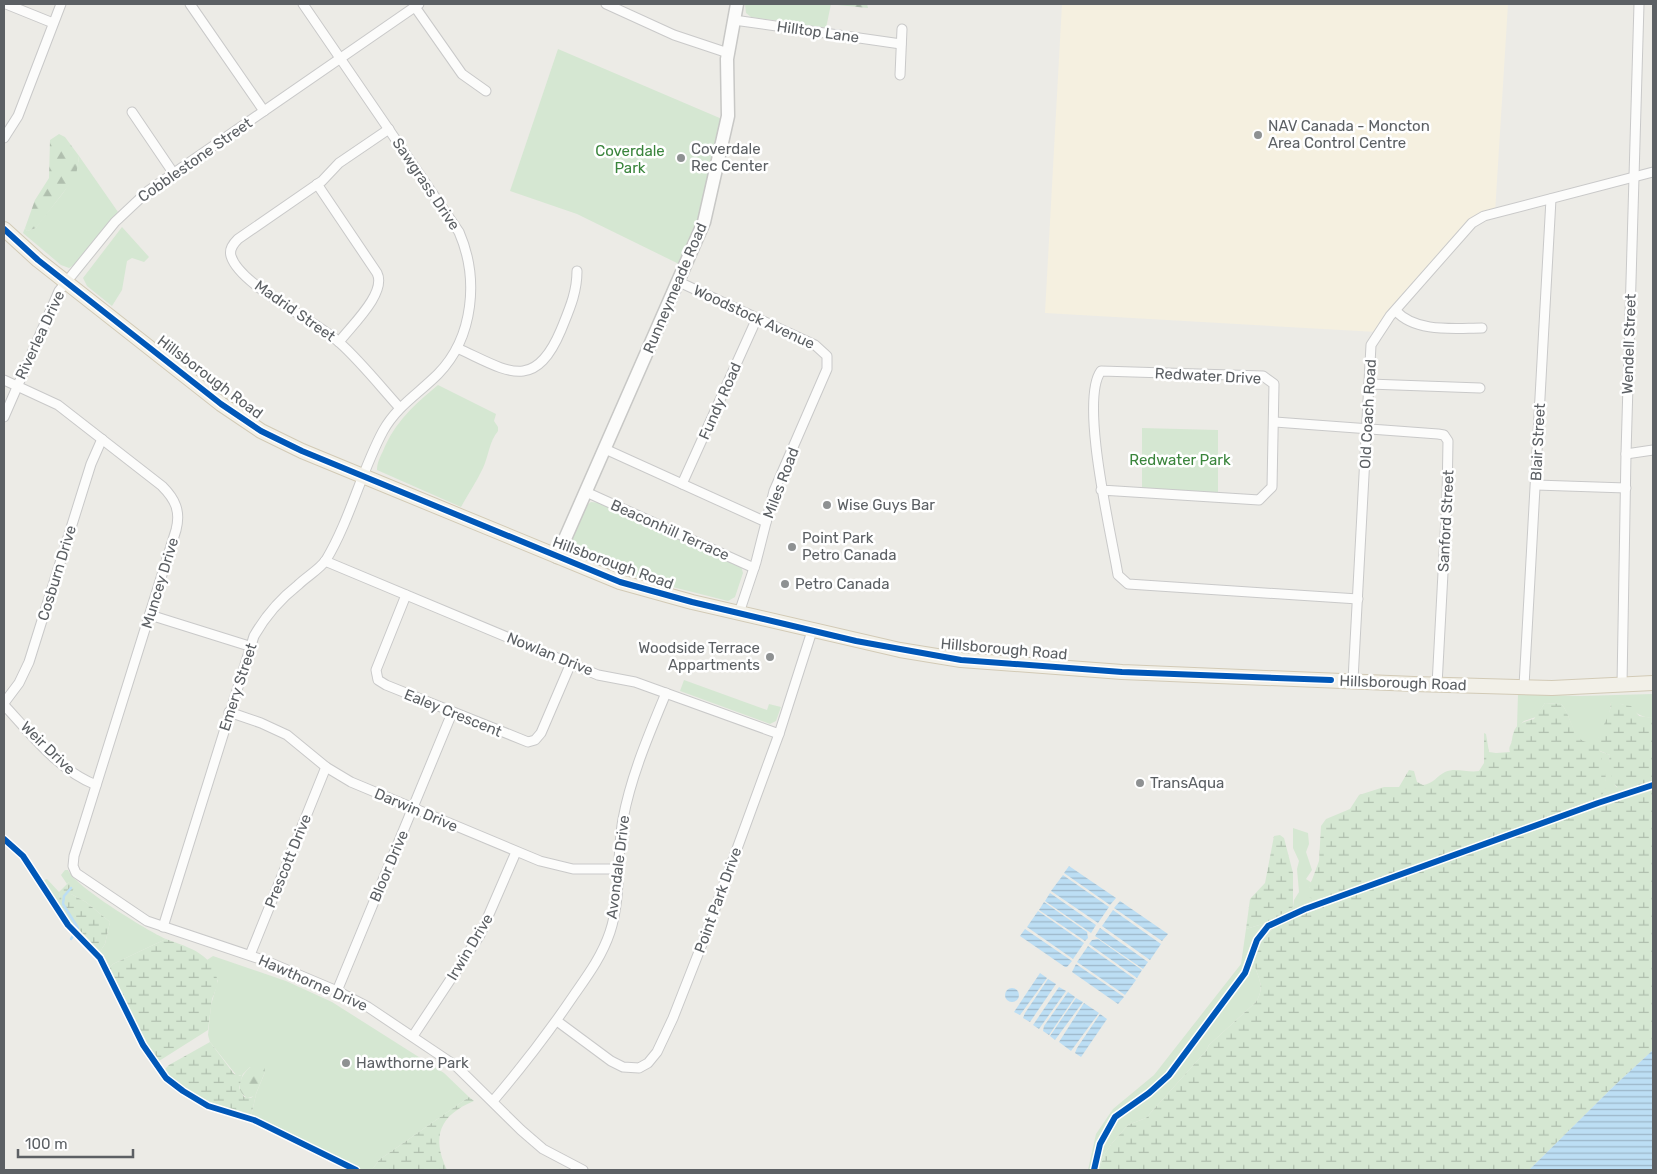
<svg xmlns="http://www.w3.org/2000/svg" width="1657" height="1174" font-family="Rubik,sans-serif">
  <defs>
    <pattern id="forest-firs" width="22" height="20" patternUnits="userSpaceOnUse" patternTransform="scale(1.25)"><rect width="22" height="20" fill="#d5e7d2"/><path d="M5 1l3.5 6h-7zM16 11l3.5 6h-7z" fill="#b0bfae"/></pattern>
    <pattern id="wetland-marsh" width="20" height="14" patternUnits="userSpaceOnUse" patternTransform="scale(1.25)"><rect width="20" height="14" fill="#d5e7d2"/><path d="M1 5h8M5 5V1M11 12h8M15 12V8" fill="none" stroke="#b0bfae"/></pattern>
    <pattern id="water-rules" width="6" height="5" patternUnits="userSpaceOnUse" patternTransform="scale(1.25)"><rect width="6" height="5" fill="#bcdef4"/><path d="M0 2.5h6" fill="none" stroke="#9cb7c9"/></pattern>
  </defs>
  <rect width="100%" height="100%" fill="#ecebe6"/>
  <path fill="#f5f0e0" d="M1062 4H1508L1495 213 1484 216 1377 332 1045 313Z"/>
  <g fill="#d5e7d2">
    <path d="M745 4H831L826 28 751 17 746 13Z"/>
    <path d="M558 49 722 119 697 223 681 265 577 214 510 191Z"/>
    <path d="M79 156 118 212 74 265 69 268 61 265 23 233 25 228 27 231 36 228C51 205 77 184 79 156Z"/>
    <path d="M122 227 149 257 144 262 132 258 127 261 122 290 112 306 87 286 83 278Z"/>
    <path d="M438 385 496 414 494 421 498 427V431C489 442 489 455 483 468 477 481 468 494 461 507L377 470C377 463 380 457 383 451 395 422 414 405 438 385Z"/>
    <path d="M1142 428 1218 430V494L1142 490Z"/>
    <path d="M591 502 601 503 741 566 743 573 735 597 728 601 641 579 572 552 569 544 586 506Z"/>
    <path d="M684 680 767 710 769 704 781 707 776 721 770 724 680 691Z"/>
    <path d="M1518 694 1580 696 1653 694V718C1633 718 1630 701 1611 703L1609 716 1598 739C1573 755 1572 713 1561 704L1545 703 1536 717 1524 721 1517 727Z"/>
    <path d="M1599 751 1610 755 1609 762 1616 787 1628 790 1653 782V790L1585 812 1311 911C1292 919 1245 936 1254 965 1259 978 1265 988 1256 1002L1209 1045 1206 1051 1146 1118 1128 1125 1113 1142 1105 1153 1099 1170H1088L1096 1134 1113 1109 1154 1075 1241 964 1246 929 1266 923 1293 907 1294 900 1299 892 1297 869 1299 861 1293 848V828L1308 833 1309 844 1306 852 1312 870 1306 879 1312 883 1309 888 1318 900 1596 800 1606 781Z"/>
    <path d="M65 870H68C74 886 148 931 166 939L113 964 108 969 101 955 91 945 101 950 105 944 110 922 86 902 71 894 69 882 67 884 61 875Z"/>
    <path d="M47 879 59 892 61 909 65 917 42 881Z"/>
    <path d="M213 956 286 981 332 1002 444 1073 469 1097 379 1160 372 1170H359L251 1117 256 1094 265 1072 250 1067 242 1075 237 1076 210 1042 208 1035 211 1005 218 981 207 960Z"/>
  </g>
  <g fill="url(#forest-firs)">
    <path d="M827 4H867L868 8Z"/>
    <path d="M59 134 65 137 79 156 76 176 36 228 27 231 25 228 35 200 49 178 50 140Z"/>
    <path d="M256 1063 264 1064 265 1072 255 1096 247 1098 240 1092C238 1079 245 1070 256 1063Z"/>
  </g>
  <g fill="url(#wetland-marsh)">
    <path d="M1617 700 1621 704 1631 706 1639 716 1653 718V782L1628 790 1619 789C1611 781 1607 766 1610 755L1600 751C1602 766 1613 786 1599 798L1327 897 1314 900 1309 897V888L1319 861 1321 826 1326 819 1350 809 1359 795 1384 787H1399L1409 770 1414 771 1417 782 1423 785C1433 784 1437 776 1445 772 1456 767 1467 773 1479 771L1484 763V733L1486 734 1489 752 1496 753 1510 752C1508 747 1511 746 1512 740 1514 725 1519 723 1534 719L1545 703 1561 704C1572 713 1574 755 1598 738 1602 726 1610 717 1611 703Z"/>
    <path d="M1653 790V1050L1614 1086 1529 1170H1099L1105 1153 1113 1142 1128 1125 1146 1118 1206 1051 1209 1045 1256 1002C1265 988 1259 978 1254 965 1245 936 1292 919 1311 911L1585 812Z"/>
    <path d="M1280 835 1284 838 1293 873V907L1266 923 1246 929 1250 899 1265 883 1274 836Z"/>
    <path d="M69 882 75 886 71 894 86 902 110 922 105 944 101 950C90 949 63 919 60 908 59 903 60 897 59 892Z"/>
    <path d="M166 939C190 948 215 954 218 984L212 999 208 1030 159 1061 150 1054 108 969 113 964Z"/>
    <path d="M210 1042 234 1074 240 1076 243 1073 239 1088 244 1097 251 1098 256 1094 251 1117C220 1110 186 1098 164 1073V1070L169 1065Z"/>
    <path d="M469 1097 474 1101C440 1115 431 1136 447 1170H372L379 1160Z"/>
  </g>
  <g fill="url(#water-rules)">
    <path d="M1069 866 1116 898 1110 905 1064 873Z"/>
    <path d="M1063 875 1109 907 1098 923 1051 891Z"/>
    <path d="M1050 893 1096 925 1091 933 1045 901Z"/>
    <path d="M1120 901 1168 934 1162 941 1114 908Z"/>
    <path d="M1044 902 1087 932 1088 938 1085 941 1039 910Z"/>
    <path d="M1113 910 1161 944 1150 960 1102 926Z"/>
    <path d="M1038 911 1084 943 1073 959 1027 927Z"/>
    <path d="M1100 928 1148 962 1143 969 1095 936Z"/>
    <path d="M1025 929 1072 961 1067 967H1065L1020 936Z"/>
    <path d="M1098 939 1142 970 1137 978 1089 944 1092 940Z"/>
    <path d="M1088 946 1136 980 1125 995 1077 962Z"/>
    <path d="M1076 964 1124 997 1118 1004 1072 972Z"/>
    <path d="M1040 973 1047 978 1020 1015 1014 1012Z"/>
    <path d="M1048 979 1056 984 1030 1022 1023 1018 1025 1013Z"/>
    <path d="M1059 987 1066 991 1039 1029 1033 1025Z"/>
    <circle cx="1012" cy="995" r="7"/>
    <path d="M1068 992 1075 997 1049 1035 1043 1031 1044 1026Z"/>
    <path d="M1076 998 1083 1002 1055 1040 1050 1036Z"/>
    <path d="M1084 1003 1099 1013 1071 1051 1059 1042Z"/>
    <path d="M1100 1014 1107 1019 1081 1057 1075 1053 1077 1048Z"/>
    <path d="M1653 1050V1170H1529L1614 1086Z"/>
  </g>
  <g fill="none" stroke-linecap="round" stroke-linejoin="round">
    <path stroke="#bcdef4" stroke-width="2.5" d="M71 888 64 896 63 904 78 928 71 939"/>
    <defs>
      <g id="street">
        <path d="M6 4 53 23"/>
        <path d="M190 4 264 111"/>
        <path d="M606 4 674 35 728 53"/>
        <path d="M415 7 462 74 486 91"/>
        <path d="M734 20 901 44"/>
        <path d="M900 75 902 29"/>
        <path d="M132 112 174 174"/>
        <path d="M389 129 339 163 322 181 238 239C233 244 229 249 231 256 240 286 316 320 340 343 361 362 380 386 399 407"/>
        <path d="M4 138 18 116 61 4"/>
        <path d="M317 184 377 273C387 293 351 326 339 342"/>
        <path d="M679 282 815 345 827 356V369L774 491 756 562 739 613"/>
        <path d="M1396 311C1416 333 1455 328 1482 328"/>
        <path d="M457 348C506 370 534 394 561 330 569 310 577 293 577 271"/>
        <path d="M4 380 58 405 162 486C175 499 181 511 176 530L74 856 73 866 76 873 147 921 266 961 337 991 368 1007 456 1066 521 1130 543 1149 583 1170"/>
        <path d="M1369 384 1480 388"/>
        <path d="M4 417 59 291 115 222 148 191 419 4"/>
        <path d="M1275 422 1438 434 1444 435 1448 441 1447 498 1437 685"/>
        <path d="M605 449 766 522"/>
        <path d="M1626 454 1653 450"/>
        <path d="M682 484 757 318"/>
        <path d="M1536 485 1626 488"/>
        <path d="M1101 490 1259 500 1272 487 1274 384 1263 376 1101 371C1079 400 1112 537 1118 575L1128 584 1358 599"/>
        <path d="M586 492 754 568"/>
        <path d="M325 561 598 675 635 682 779 734"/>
        <path d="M406 595 376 670 378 680 386 685 528 742 535 740 541 733 571 663"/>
        <path d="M150 615 249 646"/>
        <path d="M1353 680 1371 345 1390 316 1472 223 1484 216 1653 172"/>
        <path d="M1622 685 1626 454 1639 4"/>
        <path d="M1524 686 1551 199"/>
        <path d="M4 703 19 683 29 662 91 464 102 439"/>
        <path d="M4 705C31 734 58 770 96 785"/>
        <path d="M229 712 261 723 287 735 326 767 351 782 540 861 573 869H618"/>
        <path d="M163 927 254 636C266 615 279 600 298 585 306 577 320 569 326 560 350 520 361 472 383 431 397 406 418 394 438 374 474 337 479 278 459 232L303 4"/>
        <path d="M250 955 326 767"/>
        <path d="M337 991 452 713"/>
        <path d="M557 1021 611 1061 623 1067 639 1068 648 1063 657 1052 673 1018 704 939 779 734 812 631"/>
        <path d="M413 1036 480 935 516 852"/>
        <path d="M493 1101C522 1067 549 1032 574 995 588 975 602 956 610 932 622 896 616 857 623 819 631 776 649 734 666 693"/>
      </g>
      <path id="secondary" d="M557 557 704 222 728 116 727 59 737 4"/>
      <path id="primary" d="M4 229 38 260 221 404 261 431 302 451 620 582 692 602 900 650 961 660 1122 672 1414 684 1552 688 1653 683"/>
    </defs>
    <use href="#street" stroke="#c9c9c9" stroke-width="11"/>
    <use href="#secondary" stroke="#c8c8c6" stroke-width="15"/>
    <use href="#primary" stroke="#d2cab6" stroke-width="16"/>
    <use href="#street" stroke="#fcfcfb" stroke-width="9"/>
    <use href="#secondary" stroke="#fcfcfb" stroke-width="12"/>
    <use href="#primary" stroke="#f2f0e8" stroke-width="14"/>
    <defs>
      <g id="cycleway">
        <path d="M4 229 38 260 221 404 261 431 302 451 620 582 692 602 856 641 961 660 1122 672 1331 680"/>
        <path d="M4 839 23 856 68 925 100 958 143 1045 166 1078 183 1091 208 1106 254 1120 356 1170"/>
        <path d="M1094 1170 1100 1144 1115 1117 1149 1093 1169 1075 1245 973 1257 940 1268 926 1305 909 1598 803 1653 785"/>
      </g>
    </defs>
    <use href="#cycleway" stroke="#fff" stroke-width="9"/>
    <use href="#cycleway" stroke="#0057b8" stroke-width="6"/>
  </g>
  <g fill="#8e9192" stroke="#fff" stroke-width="2">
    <circle cx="1258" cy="135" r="5"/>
    <circle cx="681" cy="158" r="5"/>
    <circle cx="827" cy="505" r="5"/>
    <circle cx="792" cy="547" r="5"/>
    <circle cx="785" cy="584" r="5"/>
    <circle cx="770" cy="657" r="5"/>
    <circle cx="1140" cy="783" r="5"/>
    <circle cx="346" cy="1063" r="5"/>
  </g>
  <g text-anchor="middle" stroke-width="5" stroke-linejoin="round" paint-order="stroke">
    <g font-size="15" fill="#5c6064" stroke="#fff">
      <text transform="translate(818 32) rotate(8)" y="5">Hilltop Lane</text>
      <text transform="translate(195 160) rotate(-35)" y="5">Cobblestone Street</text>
      <text transform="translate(426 184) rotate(56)" y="5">Sawgrass Drive</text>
      <text transform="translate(675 288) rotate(-67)" y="5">Runneymeade Road</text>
      <text transform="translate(295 311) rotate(35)" y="5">Madrid Street</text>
      <text transform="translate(754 317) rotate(25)" y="5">Woodstock Avenue</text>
      <text transform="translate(40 335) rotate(-65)" y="5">Riverlea Drive</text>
      <text transform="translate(1629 344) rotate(-88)" y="5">Wendell Street</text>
      <text transform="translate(1208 376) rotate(3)" y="5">Redwater Drive</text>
      <text transform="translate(210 377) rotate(37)" y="5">Hillsborough Road</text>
      <text transform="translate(720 401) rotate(-66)" y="5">Fundy Road</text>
      <text transform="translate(1368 414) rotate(-87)" y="5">Old Coach Road</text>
      <text transform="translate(1538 442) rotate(-87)" y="5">Blair Street</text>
      <text transform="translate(781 483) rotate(-69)" y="5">Miles Road</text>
      <text transform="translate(1446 521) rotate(-87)" y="5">Sanford Street</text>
      <text transform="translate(670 530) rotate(24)" y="5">Beaconhill Terrace</text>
      <text transform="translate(613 563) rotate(20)" y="5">Hillsborough Road</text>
      <text transform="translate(57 573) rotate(-73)" y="5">Cosburn Drive</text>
      <text transform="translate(160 583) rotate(-73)" y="5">Muncey Drive</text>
      <text transform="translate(1004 649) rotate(5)" y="5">Hillsborough Road</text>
      <text transform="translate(550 654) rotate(22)" y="5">Nowlan Drive</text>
      <text transform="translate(1403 683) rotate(2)" y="5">Hillsborough Road</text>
      <text transform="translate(238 687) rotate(-72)" y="5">Emery Street</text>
      <text transform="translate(453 713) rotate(22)" y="5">Ealey Crescent</text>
      <text transform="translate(48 748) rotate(44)" y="5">Weir Drive</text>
      <text transform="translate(416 810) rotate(23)" y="5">Darwin Drive</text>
      <text transform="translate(288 861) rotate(-68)" y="5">Prescott Drive</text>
      <text transform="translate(389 866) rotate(-67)" y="5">Bloor Drive</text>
      <text transform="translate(618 867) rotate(-83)" y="5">Avondale Drive</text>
      <text transform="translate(718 900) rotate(-70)" y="5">Point Park Drive</text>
      <text transform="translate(470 947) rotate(-59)" y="5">Irwin Drive</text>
      <text transform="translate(313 983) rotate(24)" y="5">Hawthorne Drive</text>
    </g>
    <g font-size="15" fill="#5c6064" stroke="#fff" text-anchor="start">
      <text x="1268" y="131">NAV Canada - Moncton<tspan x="1268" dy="17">Area Control Centre</tspan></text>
      <text x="691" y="154">Coverdale<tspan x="691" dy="17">Rec Center</tspan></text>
      <text x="837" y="510">Wise Guys Bar</text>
      <text x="802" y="543">Point Park<tspan x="802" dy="17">Petro Canada</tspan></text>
      <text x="795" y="589">Petro Canada</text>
      <text x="760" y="653" text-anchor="end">Woodside Terrace<tspan x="760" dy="17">Appartments</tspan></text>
      <text x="1150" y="788">TransAqua</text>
      <text x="356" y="1068">Hawthorne Park</text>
    </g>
    <g font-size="15" fill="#3a853c" stroke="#fff">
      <text x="630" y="156">Coverdale<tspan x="630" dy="17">Park</tspan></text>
      <text x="1180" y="465">Redwater Park</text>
    </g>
  </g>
  <rect width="1657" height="1174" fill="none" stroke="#5c6064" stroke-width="10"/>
  <path d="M18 1149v8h115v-8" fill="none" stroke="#5c6064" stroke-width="2.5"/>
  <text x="25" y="1149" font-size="15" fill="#5c6064" stroke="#ffffff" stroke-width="4" paint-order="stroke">100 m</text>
</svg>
